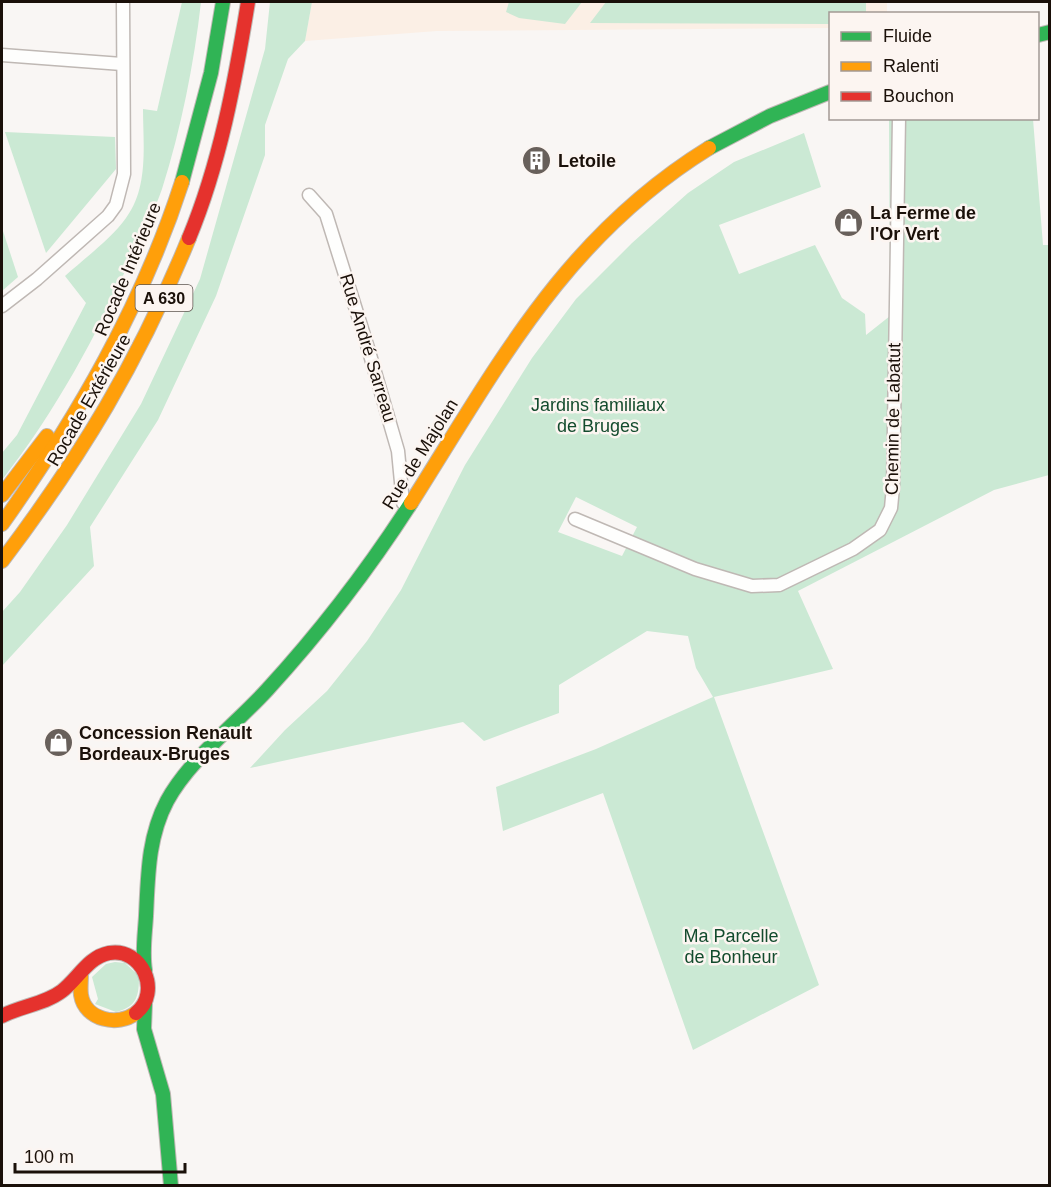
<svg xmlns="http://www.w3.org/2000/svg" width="1051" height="1187" font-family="Arial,sans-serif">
  <rect width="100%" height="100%" fill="#f9f6f4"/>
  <path fill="#fbefe5" d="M312 2H887V13L830 14V28L437 31 305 41Z"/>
  <g fill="#cbe9d4" fill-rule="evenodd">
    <path d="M182 2H201C194 64 181 129 162 189 155 210 143 231 134 251 99 332 56 411 2 480V453L17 435 86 303 65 276C85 258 111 239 126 218 149 187 143 144 143 109L157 111Z"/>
    <path d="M270 2H312L305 41 288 59 265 125V155L216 296 158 420 90 527 94 566 2 666V612L20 592 67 525 141 404 200 279 265 49Z"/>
    <path d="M509 2H582L565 24 519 18 506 12Z"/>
    <path d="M606 2H866V13L830 14V24L590 23Z"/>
    <path d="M889 119H1033L1043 245H1050L1049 475 994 490 798 591 833 669 714 697 819 985 693 1050 603 793 503 831 496 787 596 749 713 697 696 668 688 636 647 631 559 685V713L484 741 463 722 250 768 285 730 327 691 367 641 401 590 465 465 532 358 576 299 632 243 688 193 734 162 804 133 821 187 719 225 739 274 815 245 842 298 865 314 866 335 890 316ZM576 497 637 527 622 556 558 532Z"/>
    <path d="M5 132 115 137 116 169 46 253Z"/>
    <path d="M2 228 18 277 2 291Z"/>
    <path d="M115 962 125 963 139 976C139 996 137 1007 116 1012L95 1004 98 999 92 977 106 964Z"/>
  </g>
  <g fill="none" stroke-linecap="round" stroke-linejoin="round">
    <defs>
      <g id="street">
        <path d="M2 55 122 64"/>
        <path d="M309 195 326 214 368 348 398 451 403 503 409 507"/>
        <path d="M2 306 37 279 108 216 116 205 124 174 123 2"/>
        <path d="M575 519 695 569 752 586 779 585 853 549 880 530 891 508 893 487 899 118"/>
      </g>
      <g id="fast">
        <path d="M1038 35 1050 32"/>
        <path d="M709 148 770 116 830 92"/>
        <path d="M182 182 211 73 223 2"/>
        <path d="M145 970C142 952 145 934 146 916 148 875 148 837 167 801 189 760 236 724 267 690 321 631 368 570 411 503"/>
        <path d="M145 1003 144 1029 163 1094 171 1186"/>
      </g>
      <g id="slow">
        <path d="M2 495 47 436"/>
        <path d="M411 503C499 364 565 237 709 148"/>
        <path d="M2 524C77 418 142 306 182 182"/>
        <path d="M2 561C82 455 139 361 189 238"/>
        <path d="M81 975C81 981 80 989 81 995 85 1020 118 1027 136 1013"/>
      </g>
      <g id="jam">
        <path d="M189 238C220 163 235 82 248 2"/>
        <path d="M2 1016C21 1006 45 1004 62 991 78 979 88 957 109 953 142 947 162 992 136 1013"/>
      </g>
    </defs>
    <use href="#street" stroke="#bfb8b4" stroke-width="15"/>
    <use href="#fast" stroke="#bfb8b4" stroke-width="16"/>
    <use href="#slow" stroke="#bfb8b4" stroke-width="16"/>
    <use href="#jam" stroke="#bfb8b4" stroke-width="16"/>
    <use href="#street" stroke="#fefefd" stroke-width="12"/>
    <use href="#fast" stroke="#30b455" stroke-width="14"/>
    <use href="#slow" stroke="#ff9f0a" stroke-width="14"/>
    <use href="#jam" stroke="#e5322d" stroke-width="14"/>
  </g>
  <defs>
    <symbol id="building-disc" viewBox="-11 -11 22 22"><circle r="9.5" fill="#68605b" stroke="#fcf5f1"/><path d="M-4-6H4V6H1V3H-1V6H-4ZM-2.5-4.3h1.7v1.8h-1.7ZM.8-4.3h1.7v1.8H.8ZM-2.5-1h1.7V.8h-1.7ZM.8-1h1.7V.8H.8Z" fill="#fff"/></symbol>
    <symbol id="shop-disc" viewBox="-11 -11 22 22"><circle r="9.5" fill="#68605b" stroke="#fcf5f1"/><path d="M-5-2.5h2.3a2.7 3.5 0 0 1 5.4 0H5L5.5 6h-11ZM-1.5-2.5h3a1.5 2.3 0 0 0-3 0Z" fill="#fff"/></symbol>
  </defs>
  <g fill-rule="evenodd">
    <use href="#building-disc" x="520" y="144" width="33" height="33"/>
    <use href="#shop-disc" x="832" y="206" width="33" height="33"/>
    <use href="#shop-disc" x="42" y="726" width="33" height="33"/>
  </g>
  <g text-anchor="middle" stroke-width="5" stroke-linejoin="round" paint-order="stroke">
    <rect fill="#fcf5f1" stroke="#5e554f" stroke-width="1.5" x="135.5" y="285" width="57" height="26" rx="4.5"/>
    <g font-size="16" font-weight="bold" fill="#1a1009">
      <text x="164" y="304">A 630</text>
    </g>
    <g font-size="18" font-weight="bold" fill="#1a1009" stroke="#fcf5f1" text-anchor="start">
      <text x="558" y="167">Letoile</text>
      <text x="870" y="219">La Ferme de<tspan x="870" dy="21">l'Or Vert</tspan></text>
      <text x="79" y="739">Concession Renault<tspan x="79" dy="21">Bordeaux-Bruges</tspan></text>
    </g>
    <g font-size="18" fill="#1a1009" stroke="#fcf5f1">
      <text transform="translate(128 269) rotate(-67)" y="6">Rocade Intérieure</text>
      <text transform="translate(368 348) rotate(73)" y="6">Rue André Sarreau</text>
      <text transform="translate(89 400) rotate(-60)" y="6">Rocade Extérieure</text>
      <text transform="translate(893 419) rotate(-89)" y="6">Chemin de Labatut</text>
      <text transform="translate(420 454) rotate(-58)" y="6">Rue de Majolan</text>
    </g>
    <g font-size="18" fill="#134b2d" stroke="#fcf5f1">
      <text x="598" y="411">Jardins familiaux<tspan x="598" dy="21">de Bruges</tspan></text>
      <text x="731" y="942">Ma Parcelle<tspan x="731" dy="21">de Bonheur</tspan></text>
    </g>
  </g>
  <rect width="1051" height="1187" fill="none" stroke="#1a1009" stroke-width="6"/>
  <rect x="829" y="12" width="210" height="108" fill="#fcf5f1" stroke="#a29994" stroke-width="1.5"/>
  <rect x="841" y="32" width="30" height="9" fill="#30b455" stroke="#a29994" stroke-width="1.5"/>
  <text x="883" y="42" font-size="18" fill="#1a1009">Fluide</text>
  <rect x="841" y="62" width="30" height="9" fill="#ff9f0a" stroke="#a29994" stroke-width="1.5"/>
  <text x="883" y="72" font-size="18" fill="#1a1009">Ralenti</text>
  <rect x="841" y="92" width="30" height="9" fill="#e5322d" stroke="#a29994" stroke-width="1.5"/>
  <text x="883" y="102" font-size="18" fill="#1a1009">Bouchon</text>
  <path d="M15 1163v9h170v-9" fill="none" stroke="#1a1009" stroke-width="3"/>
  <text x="24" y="1163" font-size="18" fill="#1a1009" stroke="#fcf5f1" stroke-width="4.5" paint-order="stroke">100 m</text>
</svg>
